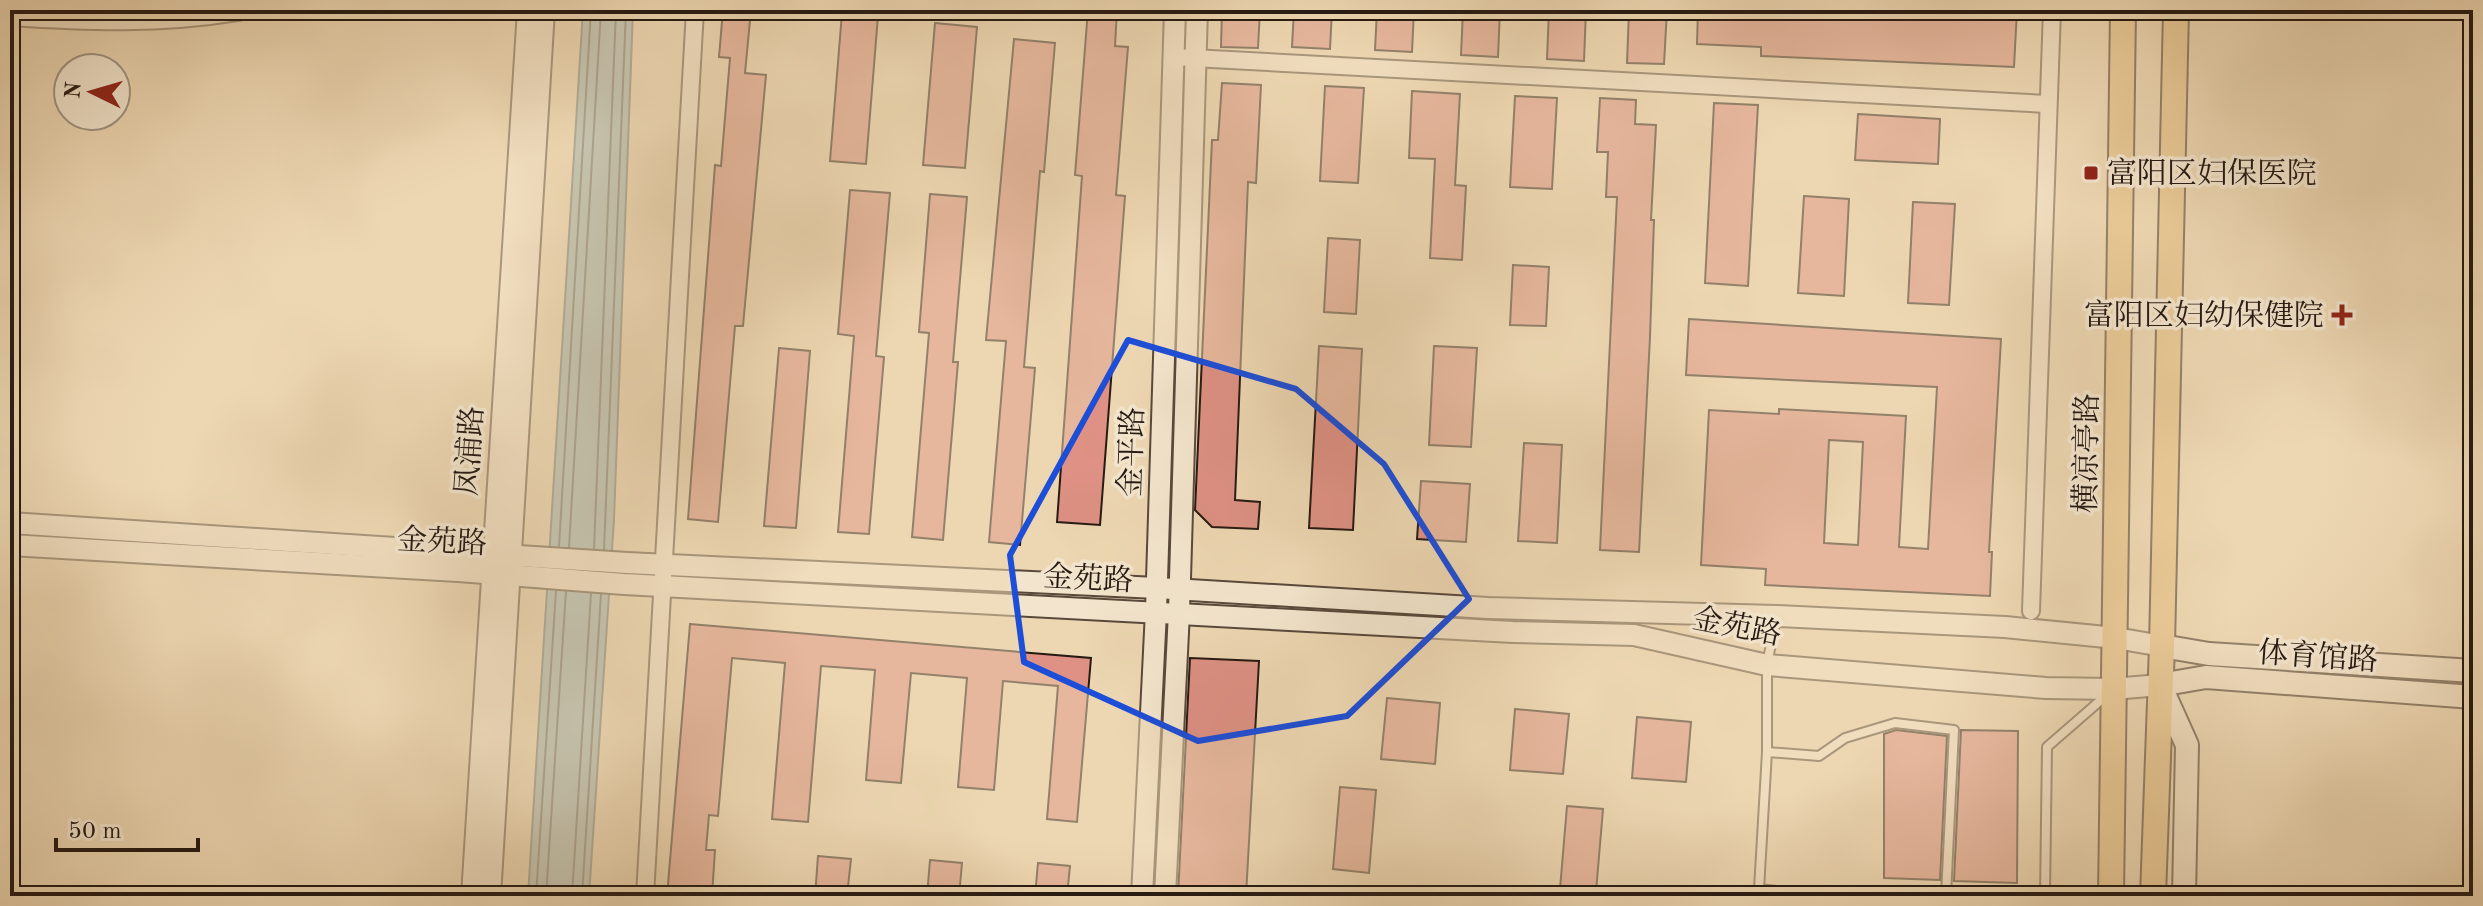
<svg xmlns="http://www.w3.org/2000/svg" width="2483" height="906" font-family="'Old Standard TT','Noto Serif SC',serif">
  <rect width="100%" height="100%" fill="#edd7b2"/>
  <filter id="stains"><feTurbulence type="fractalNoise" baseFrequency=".0025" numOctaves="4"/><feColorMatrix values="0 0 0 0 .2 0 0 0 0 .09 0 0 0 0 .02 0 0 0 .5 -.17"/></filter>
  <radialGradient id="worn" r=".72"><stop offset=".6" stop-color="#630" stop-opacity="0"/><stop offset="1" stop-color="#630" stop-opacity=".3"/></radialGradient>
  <path fill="#9db7b6" stroke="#6d7875" stroke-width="2" d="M583 10H633L614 519 589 896H528Z"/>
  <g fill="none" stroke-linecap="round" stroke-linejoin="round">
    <g stroke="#626864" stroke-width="2">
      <path d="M559 547 591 10"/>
      <path d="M569 547 601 10"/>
      <path d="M594 549 616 10"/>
      <path d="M604 550 626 10"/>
      <path d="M536 896 556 591"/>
      <path d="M546 896 566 591"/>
      <path d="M572 896 591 593"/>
      <path d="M582 896 601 594"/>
    </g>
  </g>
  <g fill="#de9184" stroke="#261a13" stroke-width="2" fill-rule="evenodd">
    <path d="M723 10H751L745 73 766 75 743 326H735L718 522 688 519 715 165 721 166 730 58 719 57Z"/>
    <path d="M1088 10H1117L1115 46 1128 47 1116 195 1125 196 1100 525 1057 522 1082 176 1075 175Z"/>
    <path d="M1222 10H1260L1258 48 1221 47Z"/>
    <path d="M1294 10H1332L1330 49 1292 47Z"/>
    <path d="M1377 10H1414L1412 52 1375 50Z"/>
    <path d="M1463 10H1500L1498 57 1461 55Z"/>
    <path d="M1549 10H1586L1584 61 1547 59Z"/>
    <path d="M1629 10H1667L1664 64 1627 63Z"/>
    <path d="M1698 10H1901L1963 13 1964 10H2017L2014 67 1761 56V47L1697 44Z"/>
    <path d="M842 13 878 16 866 164 830 161Z"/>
    <path d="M935 23 977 27 965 168 923 165Z"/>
    <path d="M1014 39 1055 43 1044 172 1040 171 1024 367 1035 368 1020 545 989 542 1006 341 986 340Z"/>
    <path d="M1222 83 1261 85 1256 183 1248 182 1235 500 1260 502 1258 529 1212 527 1195 510 1212 140H1218Z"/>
    <path d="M1325 86 1364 88 1358 183 1320 181Z"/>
    <path d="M1412 91 1460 94 1455 185 1466 186 1462 260 1430 258 1435 159 1409 158Z"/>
    <path d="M1515 96 1557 98 1552 189 1510 187Z"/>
    <path d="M1600 98 1636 100 1635 124 1656 125 1651 220H1654L1650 337 1639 552 1600 550 1617 197H1606L1608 152H1597Z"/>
    <path d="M1714 103 1758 105 1748 286 1705 283Z"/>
    <path d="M1858 114 1940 119 1938 164 1855 160Z"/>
    <path d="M850 190 890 193 876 356 884 357 869 534 838 532 854 336 838 334Z"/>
    <path d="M930 194 967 197 953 362H958L943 540 912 537 929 333 919 332Z"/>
    <path d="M1804 196 1849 199 1844 296 1798 293Z"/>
    <path d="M1913 202 1955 204 1949 305 1908 303Z"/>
    <path d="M1328 238 1360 240 1356 314 1324 312Z"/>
    <path d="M1513 265 1549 267 1546 326 1510 325Z"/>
    <path d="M1689 319 2001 339 1989 552H1992L1990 596 1765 585 1766 569 1701 565 1709 410 1779 414V409L1906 416 1899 547 1928 549 1937 387 1686 375ZM1829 440 1863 442 1858 545 1824 543Z"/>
    <path d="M1319 346 1362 349 1353 530 1309 528Z"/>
    <path d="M1434 346 1477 348 1471 447 1429 445Z"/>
    <path d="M779 348 810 351 796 528 764 526Z"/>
    <path d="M1524 443 1562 445 1557 543 1518 541Z"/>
    <path d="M1421 481 1470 484 1466 542 1417 539Z"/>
    <path d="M690 624 1091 658 1077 822 1047 819 1058 686 1003 681 994 790 958 787 967 678 911 673 901 783 866 780 875 670 821 666 808 822 772 819 785 663 732 658 718 816 709 815 706 850H715L712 896H667Z"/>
    <path d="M1190 658 1259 661 1246 896H1178Z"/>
    <path d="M1387 698 1440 703 1435 764 1381 759Z"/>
    <path d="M1515 709 1569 714 1563 774 1510 770Z"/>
    <path d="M1637 717 1691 722 1686 782 1632 778Z"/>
    <path d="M1896 730 1947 736 1940 880 1884 878V734Z"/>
    <path d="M1961 730 2018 731 2017 883 1954 881Z"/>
    <path d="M1340 787 1376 790 1369 873 1333 869Z"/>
    <path d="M1567 806 1603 809 1596 892 1560 889Z"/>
    <path d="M818 856 851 859 847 896H815Z"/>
    <path d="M930 860 962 863 959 896H927Z"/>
    <path d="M1038 863 1070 866 1067 896H1035Z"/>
  </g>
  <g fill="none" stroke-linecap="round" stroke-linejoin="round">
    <defs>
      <g id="service">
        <path d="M1776 617 1767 665V752L1759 889 1820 896"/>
        <path d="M1767 752 1819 756 1845 738 1895 723 1954 730 1946 896"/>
        <path d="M2045 896 2047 747 2109 693"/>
      </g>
      <g id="minor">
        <path d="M1174 57 2048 104"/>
        <path d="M2031 611 2052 10"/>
        <path d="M645 896 695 10"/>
      </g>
      <g id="tertiary">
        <path d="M10 15C87 20 161 23 238 10"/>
        <path d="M10 523 627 563 1157 588 1488 608 1776 616 2005 627 2116 638 2162 646"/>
        <path d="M10 545 458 571 624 584 1513 632 1634 635 1767 665 2046 688 2113 689 2160 685"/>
        <path d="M472 896 528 10"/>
        <path d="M490 896 544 10"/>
        <path d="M1142 896 1156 611 1175 10"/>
        <path d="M1165 896 1179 612 1197 10"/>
      </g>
      <g id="secondary">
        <path d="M2162 646 2209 654 2473 671"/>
        <path d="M2184 896 2187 745 2160 685 2206 677 2473 697"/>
      </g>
      <g id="primary">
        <path d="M2111 896 2123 10"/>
        <path d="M2153 896 2162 646 2176 10"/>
      </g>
    </defs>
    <use href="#service" stroke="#58493b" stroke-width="12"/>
    <use href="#minor" stroke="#58493b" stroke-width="20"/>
    <use href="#tertiary" stroke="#58493b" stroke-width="24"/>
    <use href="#secondary" stroke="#261a13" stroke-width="26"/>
    <use href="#primary" stroke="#261a13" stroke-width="28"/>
    <use href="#service" stroke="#f3e5cd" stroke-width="8"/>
    <use href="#minor" stroke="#f3e5cd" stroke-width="16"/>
    <use href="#tertiary" stroke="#f3e5cd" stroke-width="20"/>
    <use href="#secondary" stroke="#f3e5cd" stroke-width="22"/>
    <use href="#primary" stroke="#e6bc79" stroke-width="24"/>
  </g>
  <path d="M0 0H2483V906H0ZM1128 340 1296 389 1384 464 1469 599 1347 716 1198 741 1024 662 1010 555Z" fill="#edd7b2" fill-opacity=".55" fill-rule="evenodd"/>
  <path fill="none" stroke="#1d4ed8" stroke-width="6" stroke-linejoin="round" d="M1128 340 1296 389 1384 464 1469 599 1347 716 1198 741 1024 662 1010 555Z"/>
  <g fill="#8f2418" stroke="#f3e5cd" stroke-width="3">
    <rect x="2083" y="165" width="16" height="16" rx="4"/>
    <path d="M2338 303h8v8h8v8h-8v8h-8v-8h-8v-8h8z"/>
  </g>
  <g text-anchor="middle" stroke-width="7" stroke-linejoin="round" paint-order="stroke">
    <g font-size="30" fill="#261a13" stroke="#f3e5cd" text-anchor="start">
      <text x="2107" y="183">富阳区妇保医院</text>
      <text x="2324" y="325" text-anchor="end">富阳区妇幼保健院</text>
    </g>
    <g font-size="30" fill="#261a13" stroke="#f3e5cd">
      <text transform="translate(469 451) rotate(-86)" y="10">凤浦路</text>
      <text transform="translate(1131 452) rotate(-88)" y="10">金平路</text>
      <text transform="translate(2086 453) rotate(-89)" y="10">横凉亭路</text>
      <text transform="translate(442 541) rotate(3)" y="10">金苑路</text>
      <text transform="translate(1088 578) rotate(3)" y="10">金苑路</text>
      <text transform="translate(1737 626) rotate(11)" y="10">金苑路</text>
      <text transform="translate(2318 656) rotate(4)" y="10">体育馆路</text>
    </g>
  </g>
  <rect width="2483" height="906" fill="none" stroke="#edd7b2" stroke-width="40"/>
  <rect x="12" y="12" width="2459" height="882" fill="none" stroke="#261a13" stroke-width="4"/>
  <rect x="20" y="20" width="2443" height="866" fill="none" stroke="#261a13" stroke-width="2"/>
  <g transform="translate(92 92) rotate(275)"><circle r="38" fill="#f3e5cd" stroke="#a19483" stroke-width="2"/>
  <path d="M0-6L14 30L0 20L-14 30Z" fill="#8f2418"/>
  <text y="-12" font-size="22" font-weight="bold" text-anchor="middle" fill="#261a13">N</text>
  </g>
  <path d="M56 838v12h142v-12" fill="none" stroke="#261a13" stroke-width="4"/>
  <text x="68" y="838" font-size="24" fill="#261a13" stroke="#f3e5cd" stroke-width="6" paint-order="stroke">50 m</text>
  <rect width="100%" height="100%" filter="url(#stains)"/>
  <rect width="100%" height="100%" fill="url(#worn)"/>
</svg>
